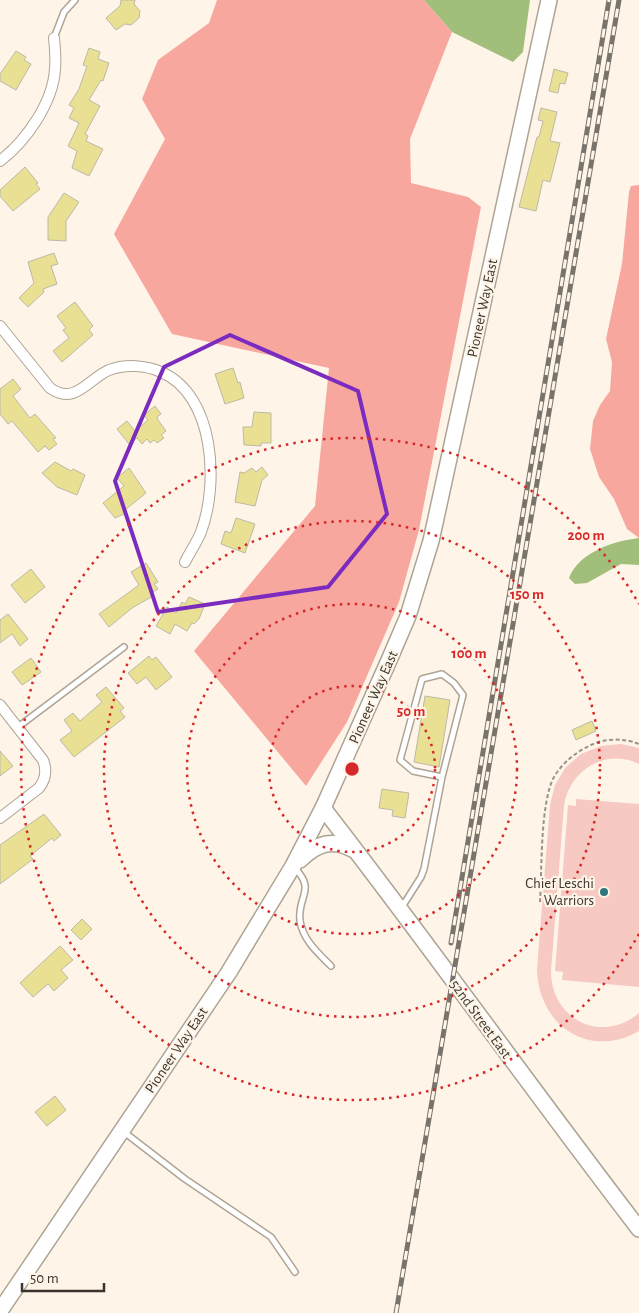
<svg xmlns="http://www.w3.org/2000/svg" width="639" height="1313" font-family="'Alegreya Sans',sans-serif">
  <rect width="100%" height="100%" fill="#fef5e8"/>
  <g fill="#f7c9c3">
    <path d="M621 744 639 748V764C605 747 569 771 564 806L551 971C551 1019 601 1045 639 1013V1031C589 1060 538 1025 537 969L550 805 555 785 566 767 581 754 601 746Z"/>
    <path d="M576 799 639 804V987L562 980 563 972 555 971 568 805 576 806Z"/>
  </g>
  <g fill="#f8a79f">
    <path d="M217 0H424L452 32 410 139 411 183 468 197 481 207 419 530 399 602 347 722 306 786 194 651 315 506 329 368 172 334 114 234 165 139 142 99 158 60 209 23Z"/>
    <path d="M639 185V538L627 529 614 499 599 477 590 449 593 421 600 405 610 391 612 362 606 339 622 264 629 192 631 186Z"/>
  </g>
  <g fill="#a1bf7b">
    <path d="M424 0H530L523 52 513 62 452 32Z"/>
    <path d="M639 538V565L621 564 587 583 575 584 569 578C579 552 614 541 639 538Z"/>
  </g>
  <g fill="#e9e093" stroke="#bbbaa8">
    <path d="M121 0H135L134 4 140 11 139 18 131 25 125 24 116 30 106 18 120 6Z"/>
    <path d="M89 48 100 52 98 59 109 63 103 81 101 80 89 100 100 106 85 134 88 136 86 141 103 149 89 176 72 168 77 151 68 146 79 123 69 118 74 108 69 105 79 89 87 66 83 65Z"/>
    <path d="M16 51 26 57 24 60 31 64 16 90 0 81V74Z"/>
    <path d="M554 69 568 73 565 84 560 83 558 93 549 91Z"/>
    <path d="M541 108 557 112 550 141 560 143 550 182 543 180 536 211 519 207 537 137H539L543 121 538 120Z"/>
    <path d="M25 167 38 183 36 184 40 189 13 211 0 196V190Z"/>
    <path d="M64 193 79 202 66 221V241L48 240V217Z"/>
    <path d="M54 253 58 264 51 266 57 284 43 289 44 292 28 307 19 298 34 283 28 262Z"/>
    <path d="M75 302 93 326 89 330 93 335 62 362 53 351 69 338 63 330 66 328 57 316Z"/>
    <path d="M233 368 238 383 240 382 244 398 225 404 215 374Z"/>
    <path d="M13 379 21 389 13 396 30 418 35 414 56 438 53 439 57 444 49 450 45 446 38 452 12 421 8 424 0 414V389Z"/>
    <path d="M155 406 161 414 157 417 158 420 166 431 161 435 164 438 157 443 154 440 150 443 147 439 142 444 137 438 129 444 117 429 127 421 135 431 148 420 144 415Z"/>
    <path d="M254 412 271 413V443H261V446L244 445 243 427H252Z"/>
    <path d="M55 462 71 471 73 469 85 475 77 495 57 487 42 473Z"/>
    <path d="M262 467 268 475 262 480 255 506 235 502 240 472 244 473 252 468 256 472Z"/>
    <path d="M129 468 146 493 125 510 126 513 115 518 103 503 124 486 117 478Z"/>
    <path d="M236 518 255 524 245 553 221 544 225 531 231 533Z"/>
    <path d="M146 563 158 582 154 584 158 589 151 593 153 596 132 608 109 627 99 614 139 585 131 572Z"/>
    <path d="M31 569 45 587 25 603 11 585Z"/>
    <path d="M189 597 205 604 199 619 194 624 192 623 187 631 175 624 170 634 156 626 167 607 176 613 182 602 185 604Z"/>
    <path d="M8 614 28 639 20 646 12 634 0 643V620Z"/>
    <path d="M149 656 152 660 156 657 172 677 156 690 146 677 137 684 128 673Z"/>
    <path d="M31 658 41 672 22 685 12 672Z"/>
    <path d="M106 687 124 708 120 711 125 717 74 757 60 740 72 731 64 720 73 713 80 721 102 702 96 695Z"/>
    <path d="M425 696 450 700 439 767 414 762Z"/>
    <path d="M592 721 596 731 576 740 572 730Z"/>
    <path d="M0 751 13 766 0 776Z"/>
    <path d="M382 789 409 793 405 818 392 816 393 810 379 808Z"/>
    <path d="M44 814 61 835 54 841 52 838 30 856 33 859 0 884V845Z"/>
    <path d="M82 919 92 929 81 940 71 930Z"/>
    <path d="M60 946 73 960 61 970 68 978 54 991 48 984 33 997 20 983Z"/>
    <path d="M55 1096 66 1110 47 1126 35 1112Z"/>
  </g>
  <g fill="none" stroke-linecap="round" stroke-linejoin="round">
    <defs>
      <g id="lane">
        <path d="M54 38 64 12 75 0"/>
        <path d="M18 727 124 647"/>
        <path d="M294 867C317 891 297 895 300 921 303 940 318 953 331 966"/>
        <path d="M402 907 421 877 424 869 442 777 463 695 454 683 442 674 422 679 400 760 413 771 442 777"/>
        <path d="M124 1132 185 1179 271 1237 295 1272"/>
      </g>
      <g id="street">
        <path d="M0 161C26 141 53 103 55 69 56 59 55 48 54 38"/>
        <path d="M0 326 50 388C75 406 88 379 109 370 125 364 146 365 161 372 215 395 219 484 201 532 197 542 190 552 185 562"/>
        <path d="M0 705 43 760C47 770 46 779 39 788L0 818"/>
      </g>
      <g id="secondary">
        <path d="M323 808C431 947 532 1090 639 1229"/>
        <path d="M300 860C317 843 333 838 354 850"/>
        <path d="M0 1311 229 972 293 866 323 808 390 658 408 616 431 541 549 0"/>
      </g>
    </defs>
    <use href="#lane" stroke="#aea495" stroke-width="8"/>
    <use href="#street" stroke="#aea495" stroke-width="12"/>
    <use href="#secondary" stroke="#aea495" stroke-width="18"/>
    <path stroke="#989288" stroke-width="2" stroke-dasharray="4 2.5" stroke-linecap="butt" d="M540 902C542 870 540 803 554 777 562 763 576 752 591 745 605 738 625 738 639 744"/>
    <use href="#lane" stroke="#fff" stroke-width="5"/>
    <use href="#street" stroke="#fff" stroke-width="10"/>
    <use href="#secondary" stroke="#fff" stroke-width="15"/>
    <defs>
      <g id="rail">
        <path d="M451 943 609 0"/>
        <path d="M396 1313 619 0"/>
      </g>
    </defs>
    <use href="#rail" stroke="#79746b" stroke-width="5"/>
    <use href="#rail" stroke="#fef5e8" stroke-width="3" stroke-dasharray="9" stroke-linecap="butt"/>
  </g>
  <path fill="none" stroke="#7b2cbf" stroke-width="4" stroke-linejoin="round" d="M230 335 358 391 387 514 328 587 158 612 115 481 164 367Z"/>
  <g fill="none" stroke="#d62828" stroke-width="2.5" stroke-dasharray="2.5 5">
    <circle cx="352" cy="769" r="83"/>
    <circle cx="352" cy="769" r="165"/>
    <circle cx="352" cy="769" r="248"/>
    <path d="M639 934A331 331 0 1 1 639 604"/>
  </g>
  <circle fill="#2e777e" stroke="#fef5e8" stroke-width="2" cx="604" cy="892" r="5"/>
  <g text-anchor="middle" stroke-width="4.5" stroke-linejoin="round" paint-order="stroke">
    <g font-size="15" fill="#3a362f" stroke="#fef5e8">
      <text transform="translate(482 308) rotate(-78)" y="5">Pioneer Way East</text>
      <text transform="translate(373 697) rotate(-66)" y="5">Pioneer Way East</text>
      <text transform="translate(481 1019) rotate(54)" y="5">52nd Street East</text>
      <text transform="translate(176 1050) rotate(-56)" y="5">Pioneer Way East</text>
    </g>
    <g font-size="15" fill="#3a362f" stroke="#fef5e8" text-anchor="end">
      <text x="594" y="888">Chief Leschi<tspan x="594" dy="17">Warriors</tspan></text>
    </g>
  </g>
  <circle cx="352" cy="769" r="8" fill="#d62828" stroke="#fef5e8" stroke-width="2.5"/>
  <g font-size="15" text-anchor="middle" font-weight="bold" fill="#d62828" stroke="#fef5e8" stroke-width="4.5" stroke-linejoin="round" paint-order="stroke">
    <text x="586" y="540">200 m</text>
    <text x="527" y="599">150 m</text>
    <text x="469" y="658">100 m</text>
    <text x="411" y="716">50 m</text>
  </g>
  <path d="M22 1283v8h82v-8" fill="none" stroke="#3a362f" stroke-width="2.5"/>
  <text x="30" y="1283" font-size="15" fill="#3a362f" stroke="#fef5e8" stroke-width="4" paint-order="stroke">50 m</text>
</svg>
